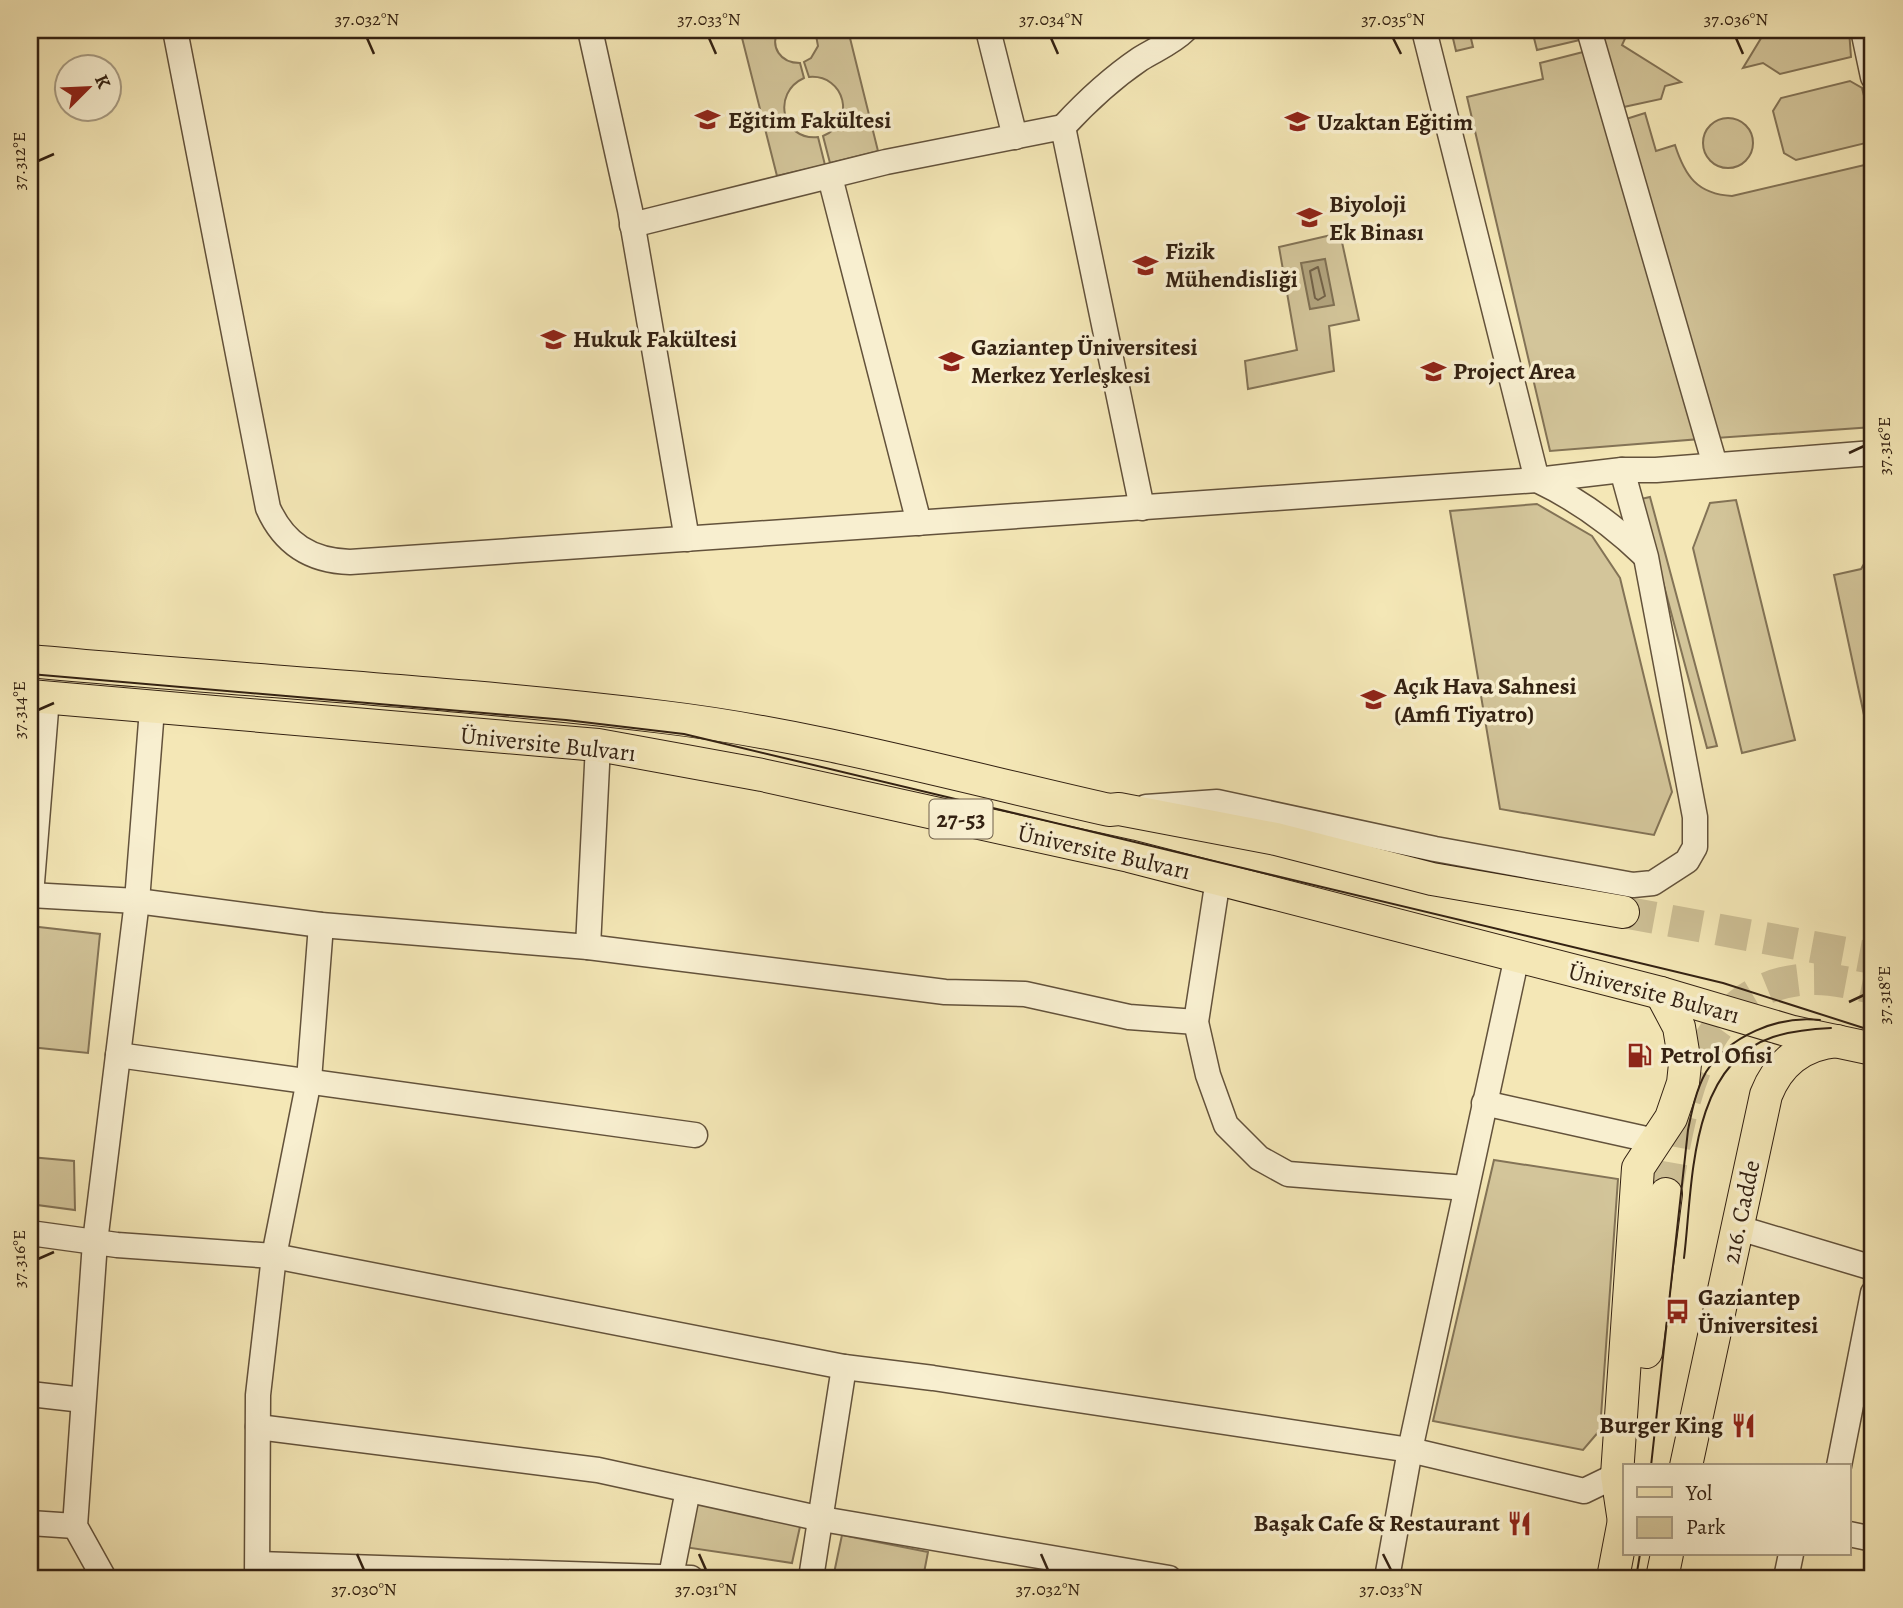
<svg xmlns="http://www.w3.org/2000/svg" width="1903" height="1608" font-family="Alegreya,serif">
  <rect width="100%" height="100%" fill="#f4e7b6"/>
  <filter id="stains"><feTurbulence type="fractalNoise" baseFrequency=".00286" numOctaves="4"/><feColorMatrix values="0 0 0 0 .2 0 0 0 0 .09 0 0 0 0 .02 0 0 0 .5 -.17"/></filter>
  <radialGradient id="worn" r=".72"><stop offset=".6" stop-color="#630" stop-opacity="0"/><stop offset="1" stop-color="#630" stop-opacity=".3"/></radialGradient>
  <g fill="#d3c59a" stroke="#837356" stroke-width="2">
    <path d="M740 30H778C770 47 780 63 800 63L804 78C771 93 782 141 818 137L825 165 777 176Z"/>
    <path d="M815 30H848L878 151 830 163 823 136C857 122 845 74 809 77L804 62 811 58 818 46Z"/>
    <path d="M1451 30H1469L1473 47 1456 51Z"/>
    <path d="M1532 30H1581L1584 39 1537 50Z"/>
    <path d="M1596 30H1629L1622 45 1681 82 1665 86 1661 99 1619 108Z"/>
    <path d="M1766 30H1849L1851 57 1780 74 1763 63 1743 68Z"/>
    <path d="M1587 51 1700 439 1550 451 1467 97 1543 79 1540 63Z"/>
    <path d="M1850 81 1862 88 1873 131 1866 143 1796 160 1784 153 1773 111 1781 98Z"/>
    <path d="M1645 113 1656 151 1675 145C1685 176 1697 194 1732 196L1873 163V427L1716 438 1623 120Z"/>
    <circle cx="1728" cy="143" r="25"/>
    <path d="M1340 233 1359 320 1329 326 1334 371 1248 389 1245 361 1297 350 1279 247Z"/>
    <path d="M1650 497 1717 746 1707 748 1641 499Z"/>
    <path d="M1736 500 1795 740 1742 753 1693 548 1710 503Z"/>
    <path d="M1537 504 1592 536 1620 578 1672 792 1654 835 1500 809 1450 511Z"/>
    <path d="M1873 549V757L1834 575 1861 569Z"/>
    <path d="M30 926 100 934 88 1053 30 1047Z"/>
    <path d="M30 1157 74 1161 75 1210 30 1204Z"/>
    <path d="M1494 1160 1618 1179 1600 1430 1583 1450 1433 1421Z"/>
    <path d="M696 1498 801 1522 792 1563 684 1547Z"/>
    <path d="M842 1535 928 1552 923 1578H833Z"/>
  </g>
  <path fill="#b2a47e" stroke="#7f7053" stroke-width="2" d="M1325 259 1334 305 1310 309 1301 263Z"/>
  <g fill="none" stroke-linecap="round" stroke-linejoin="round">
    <path stroke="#726248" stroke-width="2" d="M1318 267 1325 296 1318 300 1315 298 1310 271Z"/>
    <g stroke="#cdbf95" stroke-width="32" stroke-dasharray="32 16" stroke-linecap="butt">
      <path d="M1623 912 1873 958"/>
      <path d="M1666 1194C1681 1105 1698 980 1815 979 1835 979 1854 984 1873 988"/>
    </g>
    <defs>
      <g id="minor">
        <path d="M175 30 268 508C284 544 311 561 350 562L1537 480 1622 470H1656L1873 453"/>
        <path d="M590 30 630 210 687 539"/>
        <path d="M988 30 1015 137"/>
        <path d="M1424 30 1537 480C1579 500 1612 524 1645 556"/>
        <path d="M1589 30 1715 465"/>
        <path d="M1863 30 1873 77"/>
        <path d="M1063 127C1086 102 1112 78 1140 59 1156 49 1172 43 1185 30"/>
        <path d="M830 177 919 523"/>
        <path d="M632 225 886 162 1063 127 1142 508"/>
        <path d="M1146 807 1217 802 1435 849 1633 885 1653 883 1687 861 1695 847V817L1646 557 1622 470"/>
        <path d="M1218 879 1196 1022 1208 1075 1226 1125 1259 1158 1288 1174 1466 1188"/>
        <path d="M30 895 137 901 321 925 588 947 598 745"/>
        <path d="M31 895 47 698"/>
        <path d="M588 947 945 992 1025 994 1129 1017 1196 1022"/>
        <path d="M118 1055 695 1135"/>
        <path d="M1484 1103 1655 1141"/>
        <path d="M1739 1228 1873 1268"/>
        <path d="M30 1233 117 1245 274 1256 844 1367 933 1378 1410 1450 1584 1491 1617 1475"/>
        <path d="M30 1394 83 1400"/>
        <path d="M258 1427 598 1470 822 1519 1169 1578"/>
        <path d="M1839 1466 1873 1293"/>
        <path d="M30 1523 75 1526"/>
        <path d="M1849 1534 1873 1539"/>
        <path d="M258 1564 691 1578"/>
        <path d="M671 1576 688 1490"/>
        <path d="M104 1578 75 1526 95 1242 137 901 152 709"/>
        <path d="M257 1578 258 1395 274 1256 309 1080 321 925"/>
        <path d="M811 1578 844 1367"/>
        <path d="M1387 1578 1410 1450 1517 956"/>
        <path d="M1786 1578 1791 1554"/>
      </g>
      <g id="major">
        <path d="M30 661C241 681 453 691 663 717 813 735 962 777 1109 810L1119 809 1276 839 1432 879 1623 912"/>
        <path d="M30 696 598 745 762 775 1129 856 1661 993 1793 1032 1873 1049"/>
        <path d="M1646 1352 1666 1194"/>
        <path d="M1686 1466 1766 1095C1778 1064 1802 1044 1837 1041"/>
        <path d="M1624 1522 1617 1475 1638 1168 1671 1118 1683 1083 1685 1064 1679 1027 1661 993"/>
        <path d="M1613 1578 1625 1515"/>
        <path d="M1662 1578 1667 1554"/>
      </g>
    </defs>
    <use href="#minor" stroke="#63523b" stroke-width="27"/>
    <use href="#major" stroke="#332112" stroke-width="34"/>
    <use href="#minor" stroke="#f8efd0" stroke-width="24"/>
    <use href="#major" stroke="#f4e7b6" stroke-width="32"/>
    <g stroke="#332112" stroke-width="2">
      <path d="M30 674 566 720 684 734 1723 983 1873 1031"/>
      <path d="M1684 1258C1693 1186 1688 1065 1773 1037 1791 1031 1811 1029 1831 1028"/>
      <path d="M1651 1466 1688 1130C1692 1110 1696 1090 1706 1072 1729 1036 1778 1015 1820 1020"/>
      <path d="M1636 1578 1640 1554"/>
    </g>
  </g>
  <path fill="none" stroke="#332112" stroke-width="2.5" d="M367 38 374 54M709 38 716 54M1051 38 1058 54M1393 38 1401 54M1736 38 1743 54M38 161 54 154M1849 453 1864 446M38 710 54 703M1849 1002 1864 995M38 1259 54 1252M357 1554 364 1570M699 1554 706 1570M1041 1554 1048 1570M1383 1554 1391 1570"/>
  <defs>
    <symbol id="university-bare" viewBox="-9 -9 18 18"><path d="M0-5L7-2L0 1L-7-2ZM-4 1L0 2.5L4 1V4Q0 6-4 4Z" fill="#8f2418" stroke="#f8efd0" stroke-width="2.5" paint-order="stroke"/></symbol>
    <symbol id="fuel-bare" viewBox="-9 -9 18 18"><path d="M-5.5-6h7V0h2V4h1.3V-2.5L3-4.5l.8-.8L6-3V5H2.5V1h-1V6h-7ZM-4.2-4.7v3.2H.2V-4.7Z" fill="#8f2418" stroke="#f8efd0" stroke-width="2.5" paint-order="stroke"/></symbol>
    <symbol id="bus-bare" viewBox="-9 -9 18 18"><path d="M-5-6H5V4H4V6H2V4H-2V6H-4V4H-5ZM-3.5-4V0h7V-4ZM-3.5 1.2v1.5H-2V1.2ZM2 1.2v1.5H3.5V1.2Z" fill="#8f2418" stroke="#f8efd0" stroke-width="2.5" paint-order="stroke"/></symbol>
    <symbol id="restaurant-bare" viewBox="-9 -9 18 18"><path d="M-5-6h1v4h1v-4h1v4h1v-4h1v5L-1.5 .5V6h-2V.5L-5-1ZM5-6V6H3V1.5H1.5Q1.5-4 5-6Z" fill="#8f2418" stroke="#f8efd0" stroke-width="2.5" paint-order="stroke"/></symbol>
  </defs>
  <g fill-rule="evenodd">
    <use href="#university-bare" x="690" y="102" width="35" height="35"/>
    <use href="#university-bare" x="1280" y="104" width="35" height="35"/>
    <use href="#university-bare" x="1292" y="200" width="35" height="35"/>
    <use href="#university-bare" x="1128" y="248" width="35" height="35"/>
    <use href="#university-bare" x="536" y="322" width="35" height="35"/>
    <use href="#university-bare" x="934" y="344" width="35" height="35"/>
    <use href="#university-bare" x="1416" y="354" width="35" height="35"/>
    <use href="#university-bare" x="1356" y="682" width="35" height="35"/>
    <use href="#fuel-bare" x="1622" y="1038" width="35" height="35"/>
    <use href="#bus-bare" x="1660" y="1294" width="35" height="35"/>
    <use href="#restaurant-bare" x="1726" y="1408" width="35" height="35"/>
    <use href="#restaurant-bare" x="1502" y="1506" width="35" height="35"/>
  </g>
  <g text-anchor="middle" stroke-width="7" stroke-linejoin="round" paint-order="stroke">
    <rect fill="#f8efd0" stroke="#6e5f4b" stroke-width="2" x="929.5" y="799.5" width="63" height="39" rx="5"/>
    <g font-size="23" font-weight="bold" fill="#332112">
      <text x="961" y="827">27-53</text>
    </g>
    <g font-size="24" font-weight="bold" fill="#332112" stroke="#f8efd0" text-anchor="start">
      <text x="728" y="128">Eğitim Fakültesi</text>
      <text x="1317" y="130">Uzaktan Eğitim</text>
      <text x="1329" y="212">Biyoloji<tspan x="1329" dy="28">Ek Binası</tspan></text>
      <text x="1165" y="259">Fizik<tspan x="1165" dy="28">Mühendisliği</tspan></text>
      <text x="573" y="347">Hukuk Fakültesi</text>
      <text x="971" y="355">Gaziantep Üniversitesi<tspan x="971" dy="28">Merkez Yerleşkesi</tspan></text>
      <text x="1453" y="379">Project Area</text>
      <text x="1394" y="694">Açık Hava Sahnesi<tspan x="1394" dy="28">(Amfi Tiyatro)</tspan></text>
      <text x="1660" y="1063">Petrol Ofisi</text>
      <text x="1698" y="1305">Gaziantep<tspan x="1698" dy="28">Üniversitesi</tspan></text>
      <text x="1723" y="1433" text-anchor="end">Burger King</text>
      <text x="1500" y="1531" text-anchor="end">Başak Cafe &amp; Restaurant</text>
    </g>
    <g font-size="24" fill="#332112" stroke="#f8efd0">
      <text transform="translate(548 744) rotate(6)" y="8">Üniversite Bulvarı</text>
      <text transform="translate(1104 852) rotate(13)" y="8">Üniversite Bulvarı</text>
      <text transform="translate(1654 993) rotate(15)" y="8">Üniversite Bulvarı</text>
      <text transform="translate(1741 1212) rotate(-78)" y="8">216. Cadde</text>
    </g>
  </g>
  <rect width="1903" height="1608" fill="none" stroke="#f4e7b6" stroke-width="77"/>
  <rect x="1623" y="1464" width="228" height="91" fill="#f8efd0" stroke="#a99d84" stroke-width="2"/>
  <rect x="1637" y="1487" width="35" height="10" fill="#f4e7b6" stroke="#a99d84" stroke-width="2"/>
  <text x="1686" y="1500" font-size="21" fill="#332112">Yol</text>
  <rect x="1637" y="1517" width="35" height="21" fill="#d3c59a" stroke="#a99d84" stroke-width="2"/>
  <text x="1686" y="1534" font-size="21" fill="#332112">Park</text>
  <g transform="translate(88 88) rotate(66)"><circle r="33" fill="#f8efd0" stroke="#a99d84" stroke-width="2"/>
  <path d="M0-5L12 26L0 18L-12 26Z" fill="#8f2418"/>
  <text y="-10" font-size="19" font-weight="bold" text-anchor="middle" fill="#332112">K</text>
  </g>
  <rect x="38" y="38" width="1826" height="1532" fill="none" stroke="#332112" stroke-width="2.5"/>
  <g font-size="18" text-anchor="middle" fill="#332112">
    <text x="367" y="25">37.032°N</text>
    <text x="709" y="25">37.033°N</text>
    <text x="1051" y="25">37.034°N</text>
    <text x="1393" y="25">37.035°N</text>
    <text x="1736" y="25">37.036°N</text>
    <text transform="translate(19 161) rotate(-90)" y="6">37.312°E</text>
    <text transform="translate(1884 446) rotate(-90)" y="6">37.316°E</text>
    <text transform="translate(19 710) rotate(-90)" y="6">37.314°E</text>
    <text transform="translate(1884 995) rotate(-90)" y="6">37.318°E</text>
    <text transform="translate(19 1259) rotate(-90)" y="6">37.316°E</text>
    <text x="364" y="1595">37.030°N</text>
    <text x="706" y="1595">37.031°N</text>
    <text x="1048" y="1595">37.032°N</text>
    <text x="1391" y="1595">37.033°N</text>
  </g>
  <rect width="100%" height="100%" filter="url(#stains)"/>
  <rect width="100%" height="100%" fill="url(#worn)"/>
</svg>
